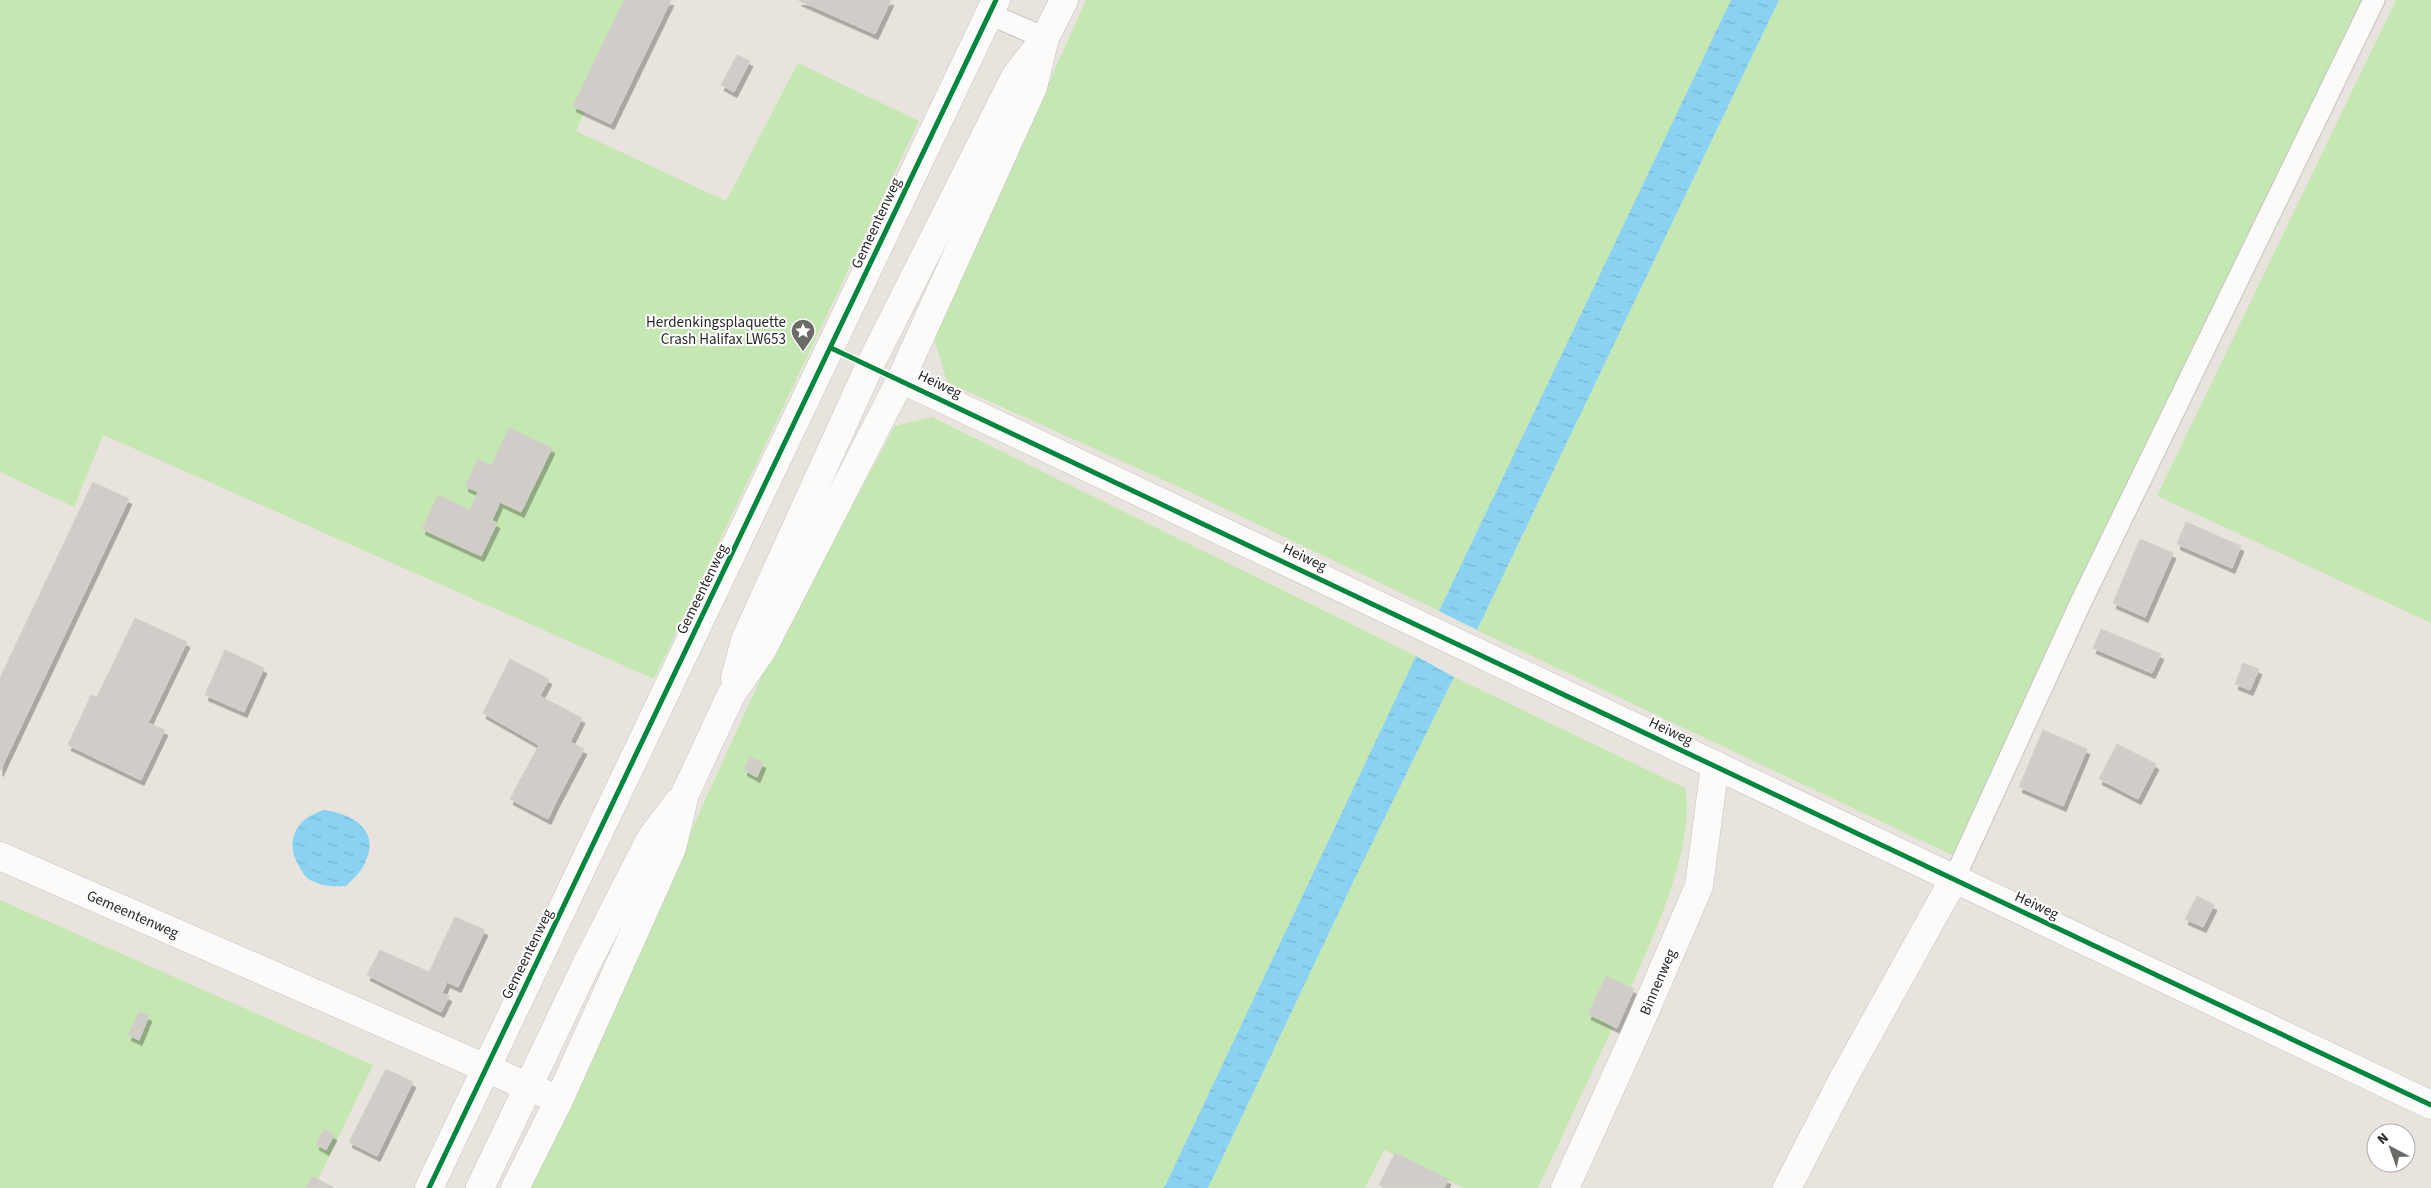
<svg xmlns="http://www.w3.org/2000/svg" width="2431" height="1188" font-family="'Source Sans 3',sans-serif">
  <defs>
    <pattern id="water-ripples" width="26" height="14" patternUnits="userSpaceOnUse" patternTransform="scale(1.25)"><rect width="26" height="14" fill="#89d2f1"/><path d="M2 4q2-2 4 0t4 0M15 11q2-2 4 0t4 0" fill="none" stroke="#76b4cf"/></pattern>
    <filter id="shadow"><feDropShadow dx="3" dy="5.5" stdDeviation="0" flood-color="#0004"/></filter>
  </defs>
  <rect width="100%" height="100%" fill="#e8e4dd"/>
  <g fill="#c5e7b2">
    <path d="M0 0H636L576 131 726 201 798 63 919 121 654 679 103 435 74 507 0 472Z"/>
    <path d="M1086 0H1731L1439 611 1190 492 947 382 934 338Z"/>
    <path d="M1779 0H2372L1954 856 1477 630Z"/>
    <path d="M2396 0H2431V623L2157 496Z"/>
    <path d="M932 417 1416 656 1164 1188H528L769 660 895 426Z"/>
    <path d="M1454 677 1685 788C1698 853 1639 968 1612 1029 1587 1082 1563 1135 1538 1188H1464L1384 1150 1365 1188H1208L1357 874Z"/>
    <path d="M0 900 373 1065 314 1188H0Z"/>
  </g>
  <g fill="url(#water-ripples)">
    <path d="M1731 0H1779L1477 630 1439 611Z"/>
    <path d="M1416 656 1454 677 1357 874 1208 1188H1164Z"/>
    <path d="M324 810C355 814 382 832 364 865 360 873 352 880 346 886 335 887 322 886 312 881 306 878 302 872 299 866 284 841 296 818 324 810Z"/>
  </g>
  <g fill="#d0cdc8" stroke="#d3cfc9" filter="url(#shadow)">
    <path d="M624 0H671L611 124 573 106Z"/>
    <path d="M798 0H891L875 34Z"/>
    <path d="M737 55 750 61 734 92 721 85Z"/>
    <path d="M509 428 552 448 521 512 500 502 492 520 497 523 481 556 422 529 438 495 470 510 478 492 465 486 478 459 491 466Z"/>
    <path d="M93 482 129 499 0 771V678Z"/>
    <path d="M2186 522 2241 546 2232 568 2177 544Z"/>
    <path d="M2140 539 2173 553 2145 617 2113 603Z"/>
    <path d="M135 618 187 642 148 723 165 730 141 780 68 745 91 695 97 697Z"/>
    <path d="M2101 629 2161 654 2152 673 2093 648Z"/>
    <path d="M225 650 264 668 244 712 205 695Z"/>
    <path d="M510 659 549 679 540 696 582 718 570 742 584 749 556 802 519 782 539 745 483 713Z"/>
    <path d="M2243 663 2259 669 2250 690 2235 684Z"/>
    <path d="M2043 730 2087 749 2063 806 2019 787Z"/>
    <path d="M2117 744 2156 764 2138 799 2099 779Z"/>
    <path d="M750 757 763 763 757 777 744 770Z"/>
    <path d="M519 782 556 802 548 819 510 799Z"/>
    <path d="M2197 896 2214 905 2203 927 2185 919Z"/>
    <path d="M455 917 485 930 458 987 447 982 442 993 449 996 441 1012 367 975 380 950 429 972Z"/>
    <path d="M1606 976 1634 989 1617 1028 1588 1014Z"/>
    <path d="M139 1012 149 1016 139 1040 128 1035Z"/>
    <path d="M386 1069 413 1082 377 1156 349 1142Z"/>
    <path d="M324 1129 334 1135 326 1150 316 1144Z"/>
    <path d="M1395 1153 1448 1179 1444 1188H1385L1379 1185Z"/>
    <path d="M312 1176 334 1188H306Z"/>
  </g>
  <g fill="none" stroke-linecap="round" stroke-linejoin="round">
    <defs>
      <g id="lane">
        <path d="M989 14 1045 38"/>
        <path d="M1954 879 2080 604 2374 0"/>
      </g>
      <g id="street">
        <path d="M901 379 2431 1105"/>
        <path id="s1" d="M0 856 559 1100"/>
        <path d="M429 1188 996 0"/>
        <path id="s2" d="M1565 1188 1640 1023 1699 886 1715 765"/>
        <path d="M1787 1188 1842 1081 1954 879"/>
      </g>
      <g id="secondary">
        <path d="M735 678 745 640 870 365 1015 77 1038 47"/>
        <path d="M480 1188 585 967 651 838 679 801"/>
        <path d="M515 1188 559 1100 672 848 685 794 731 695 762 650 901 379 1033 87 1045 38 1064 0"/>
      </g>
    </defs>
    <use href="#lane" stroke="#c4c3c3" stroke-width="23"/>
    <use href="#street" stroke="#c4c3c3" stroke-width="29"/>
    <use href="#secondary" stroke="#c4c3c3" stroke-width="29"/>
    <use href="#lane" stroke="#fcfbfa" stroke-width="21"/>
    <use href="#street" stroke="#fcfbfa" stroke-width="28"/>
    <use href="#secondary" stroke="#fcfbfa" stroke-width="28"/>
    <defs>
      <g id="cycleway">
        <path d="M831 348 2431 1105"/>
        <path d="M429 1188 996 0"/>
      </g>
    </defs>
    <use href="#cycleway" stroke="#fff" stroke-width="8"/>
    <use href="#cycleway" stroke="#00873e" stroke-width="5"/>
  </g>
  <defs>
    <symbol id="sight-pin" viewBox="-11 -11 22 30"><path d="M0 17L-7.5 6A9.5 9.5 0 1 1 7.5 6Z" fill="#6b6a67" stroke="#fff"/><path d="M0-6L1.8-2.2L6-1.7L2.9 1.2L3.7 5.4L0 3.3L-3.7 5.4L-2.9 1.2L-6-1.7L-1.8-2.2Z" fill="#fff"/></symbol>
  </defs>
  <g fill-rule="evenodd">
    <use href="#sight-pin" x="789" y="317" width="28" height="38"/>
  </g>
  <g text-anchor="middle" stroke-width="4" stroke-linejoin="round" paint-order="stroke">
    <g font-size="15" fill="#282828" stroke="#fff">
      <text transform="translate(876 223) rotate(-65)" y="5">Gemeentenweg</text>
      <text transform="translate(940 384) rotate(25)" y="5">Heiweg</text>
      <text transform="translate(1305 557) rotate(25)" y="5">Heiweg</text>
      <text transform="translate(702 589) rotate(-64)" y="5">Gemeentenweg</text>
      <text transform="translate(1671 731) rotate(25)" y="5">Heiweg</text>
      <text transform="translate(2037 905) rotate(25)" y="5">Heiweg</text>
      <text dy="5" stroke="none"><textPath href="#s1" startOffset="145">Gemeentenweg</textPath></text>
      <text transform="translate(527 954) rotate(-64)" y="5">Gemeentenweg</text>
      <text dy="5" stroke="none"><textPath href="#s2" startOffset="226">Binnenweg</textPath></text>
    </g>
    <g font-size="15" fill="#282828" stroke="#fff" text-anchor="end">
      <text x="786" y="327">Herdenkingsplaquette<tspan x="786" dy="17">Crash Halifax LW653</tspan></text>
    </g>
  </g>
  <g transform="translate(2391 1148) rotate(319)"><circle r="24" fill="#ffffff" stroke="#a9a9a9"/>
  <path d="M0-4L9 19L0 12L-9 19Z" fill="#6b6a67"/>
  <text y="-8" font-size="14" font-weight="bold" text-anchor="middle" fill="#282828">N</text>
  </g>
</svg>
